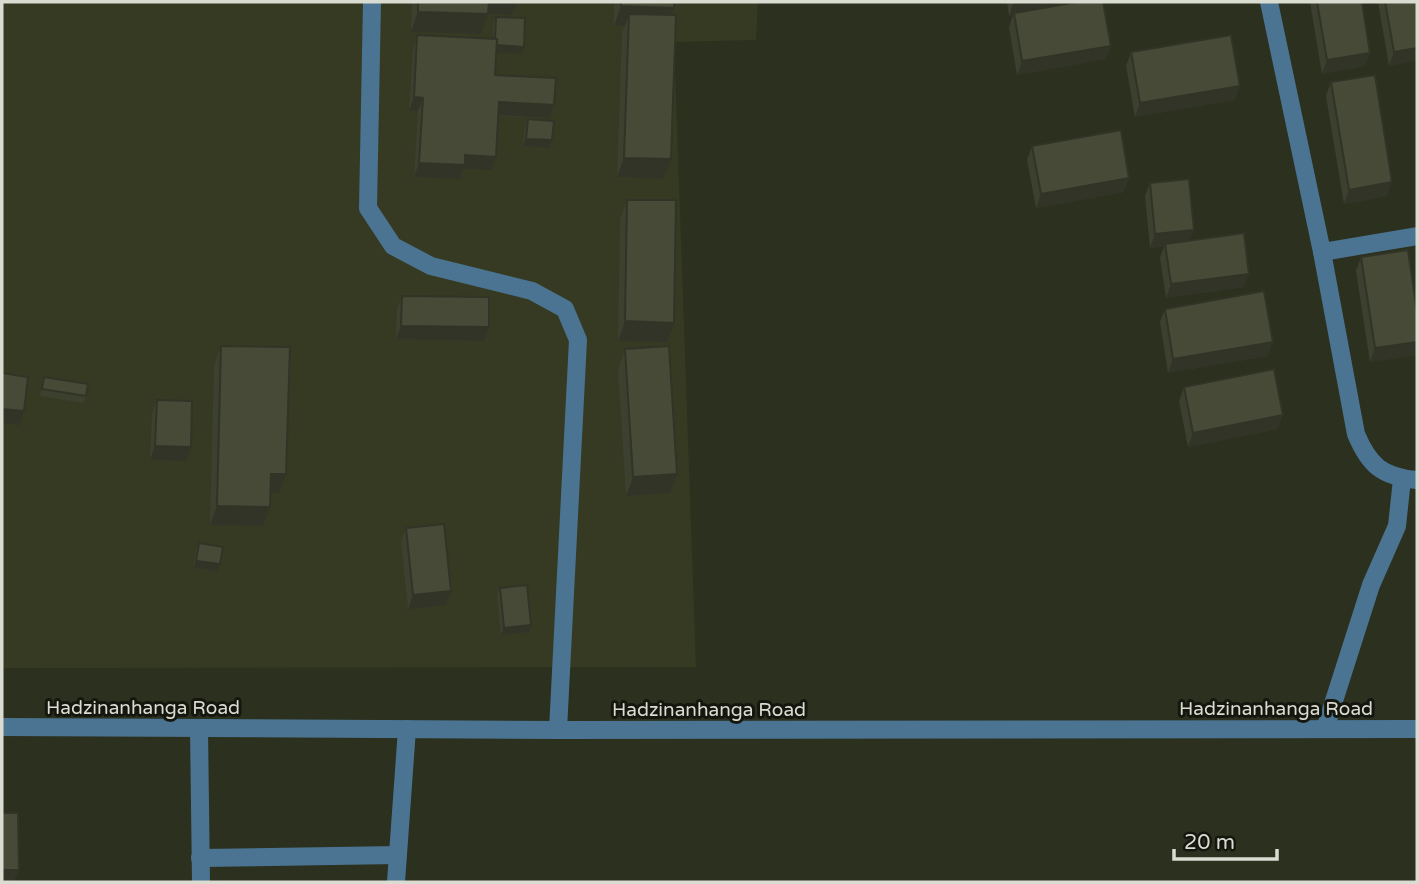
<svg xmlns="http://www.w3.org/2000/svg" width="1419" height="884" font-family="'Varela Round',sans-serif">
  <rect width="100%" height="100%" fill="#2c301e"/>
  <path fill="#363a23" d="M2 2H758L756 40 674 42 696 667 2 668Z"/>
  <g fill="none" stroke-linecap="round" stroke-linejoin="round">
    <g stroke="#4b7492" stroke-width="18">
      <path d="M372 2 368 208 393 246 431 266 532 291 565 309 578 340 558 730"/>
      <path d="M1269 2 1322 252 1417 236"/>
      <path d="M1322 252 1356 434C1369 465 1382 477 1417 480"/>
      <path d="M2 727 558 730 1417 729"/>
      <path d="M199 728 201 882"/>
      <path d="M1325 729 1371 585 1397 526 1402 479"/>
      <path d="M200 858 398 855"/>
      <path d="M396 882 407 729"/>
    </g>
  </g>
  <g fill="#3c402f">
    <path d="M412 2H517L512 15 488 14 481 34 411 32Z"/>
    <path d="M614 2H674L671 15 663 179 617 177 622 33 625 26H614Z"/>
    <path d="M1007 2H1103L1111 46 1106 59 1017 75 1009 27 1013 15 1009 16Z"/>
    <path d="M1310 2H1362L1370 53 1365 66 1322 74Z"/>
    <path d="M1378 2H1417L1389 66Z"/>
    <path d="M496 17 524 47 521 54 497 52 495 75 549 118 498 116 496 157 491 170 463 169 460 179 414 177 418 111H409L413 48 417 35 493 39V24Z"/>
    <path d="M1131 52 1235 100 1135 117 1126 66Z"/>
    <path d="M1331 82 1387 196 1344 204 1326 96Z"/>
    <path d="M528 119 550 148 523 146 525 126Z"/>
    <path d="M1032 146 1124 192 1036 208 1027 160Z"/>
    <path d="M1150 183 1190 241 1244 287 1166 298 1160 258 1164 246 1150 248 1145 196Z"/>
    <path d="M627 200 667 342 618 341 620 219Z"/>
    <path d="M1361 257 1417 312V355L1370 362 1356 271Z"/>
    <path d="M402 296 489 327 484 341 396 339 397 309Z"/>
    <path d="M1165 309 1268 356 1168 373 1160 322Z"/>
    <path d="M221 346 279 493H271L270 507 263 526 210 525 214 365Z"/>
    <path d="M625 349 670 493 626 496 618 369Z"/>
    <path d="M44 377 86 396 84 403 40 396Z"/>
    <path d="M1184 387 1278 429 1188 447 1179 401Z"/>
    <path d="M157 400 191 447 186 461 150 460 152 414Z"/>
    <path d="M406 528 446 605 408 609 401 542Z"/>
    <path d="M199 543 218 571 193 568 196 550Z"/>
    <path d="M500 588 531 625 529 632 501 635 497 595Z"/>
  </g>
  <g fill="#313426">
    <path d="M487 2H517L512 15 488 14 481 34 411 32 418 12Z"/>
    <path d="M1014 2H1086L1009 16Z"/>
    <path d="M621 6 674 8 667 27 629 14 625 26H614Z"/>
    <path d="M494 45 524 47 521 54 492 52Z"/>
    <path d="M1111 46 1106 59 1017 75 1022 61Z"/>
    <path d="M1417 48V61L1389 66 1394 52Z"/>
    <path d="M1370 53 1365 66 1322 74 1327 60Z"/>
    <path d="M1240 86 1235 100 1135 117 1140 103Z"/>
    <path d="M414 97 423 98 418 111H409Z"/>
    <path d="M499 102 554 105 549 118 494 115Z"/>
    <path d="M526 139 552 140 550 148 523 146Z"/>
    <path d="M465 155 496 157 491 170 463 169 460 179 414 177 419 163Z"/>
    <path d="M624 158 671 159 663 179 617 177Z"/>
    <path d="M1129 178 1124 192 1036 208 1041 194Z"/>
    <path d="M1392 182 1387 196 1344 204 1349 190Z"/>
    <path d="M1194 230 1189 244H1165L1164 246 1150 248 1155 234Z"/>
    <path d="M1249 274 1244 287 1166 298 1171 284Z"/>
    <path d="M625 321 674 323 667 342 618 341Z"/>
    <path d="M401 326 489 327 484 341 396 339Z"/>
    <path d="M1273 342 1268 356 1168 373 1173 359Z"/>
    <path d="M1417 342V355L1370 362 1375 348Z"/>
    <path d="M2 409 24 411 19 425 2 423Z"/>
    <path d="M1283 415 1278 429 1188 447 1193 433Z"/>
    <path d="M155 446 191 447 186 461 150 460Z"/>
    <path d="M271 474H286L279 493H264Z"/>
    <path d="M677 474 670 493 626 496 633 477Z"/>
    <path d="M217 506 270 507 263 526 210 525Z"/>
    <path d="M196 561 220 564 218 571 193 568Z"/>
    <path d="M451 591 446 605 408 609 413 595Z"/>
    <path d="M531 625 529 632 501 635 504 628Z"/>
    <path d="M2 870H19L14 882H2Z"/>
  </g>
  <g fill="#464a37" stroke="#313426" stroke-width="2">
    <path d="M418 2H489L488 14 418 12Z"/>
    <path d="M621 2H674V8L621 6Z"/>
    <path d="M1077 2H1103L1111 46 1022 61 1014 13Z"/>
    <path d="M1317 2H1362L1370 53 1327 60Z"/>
    <path d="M1385 2H1417V48L1394 52Z"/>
    <path d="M629 14 676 15 671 159 624 158Z"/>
    <path d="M496 17 525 18 524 47 497 45V39H495Z"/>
    <path d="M417 35 497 39 495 75 556 78 554 105 499 102 496 157 465 155V165L419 163 423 98 414 97Z"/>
    <path d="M1231 35 1240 86 1140 103 1131 52Z"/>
    <path d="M1375 75 1392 182 1349 190 1331 82Z"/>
    <path d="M528 119 554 121 552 140 526 139Z"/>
    <path d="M1121 130 1129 178 1041 194 1032 146Z"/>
    <path d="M1189 179 1194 230 1155 234 1150 183Z"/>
    <path d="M627 200H676L674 323 625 321Z"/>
    <path d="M1244 233 1249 274 1171 284 1165 244Z"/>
    <path d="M1408 250 1417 312V342L1375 348 1361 257Z"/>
    <path d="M1264 291 1273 342 1173 359 1165 309Z"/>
    <path d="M402 296 489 297V327L401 326Z"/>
    <path d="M221 346 290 347 286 474H271L270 507 217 506Z"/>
    <path d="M669 346 677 474 633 477 625 349Z"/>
    <path d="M1274 369 1283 415 1193 433 1184 387Z"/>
    <path d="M2 373 28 377 24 411 2 409Z"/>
    <path d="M44 377 88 384 86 396 42 389Z"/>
    <path d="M157 400 192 401 191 447 155 446Z"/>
    <path d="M444 524 451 591 413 595 406 528Z"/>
    <path d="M199 543 223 547 220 564 196 561Z"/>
    <path d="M527 585 531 625 504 628 500 588Z"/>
    <path d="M2 813H18L19 870H2Z"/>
  </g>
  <g text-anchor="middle" stroke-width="6" stroke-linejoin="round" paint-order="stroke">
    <g font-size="19" fill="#dadcd1" stroke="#15170f">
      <text x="143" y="714">Hadzinanhanga Road</text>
      <text x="1276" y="715">Hadzinanhanga Road</text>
      <text x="709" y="716">Hadzinanhanga Road</text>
    </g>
  </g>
  <rect width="1419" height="884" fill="none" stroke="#dadcd1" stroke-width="7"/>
  <path d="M1174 849v10h103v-10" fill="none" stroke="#dadcd1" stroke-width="3.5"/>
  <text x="1184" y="849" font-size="21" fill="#dadcd1" stroke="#15170f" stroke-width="5" paint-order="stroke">20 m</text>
</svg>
